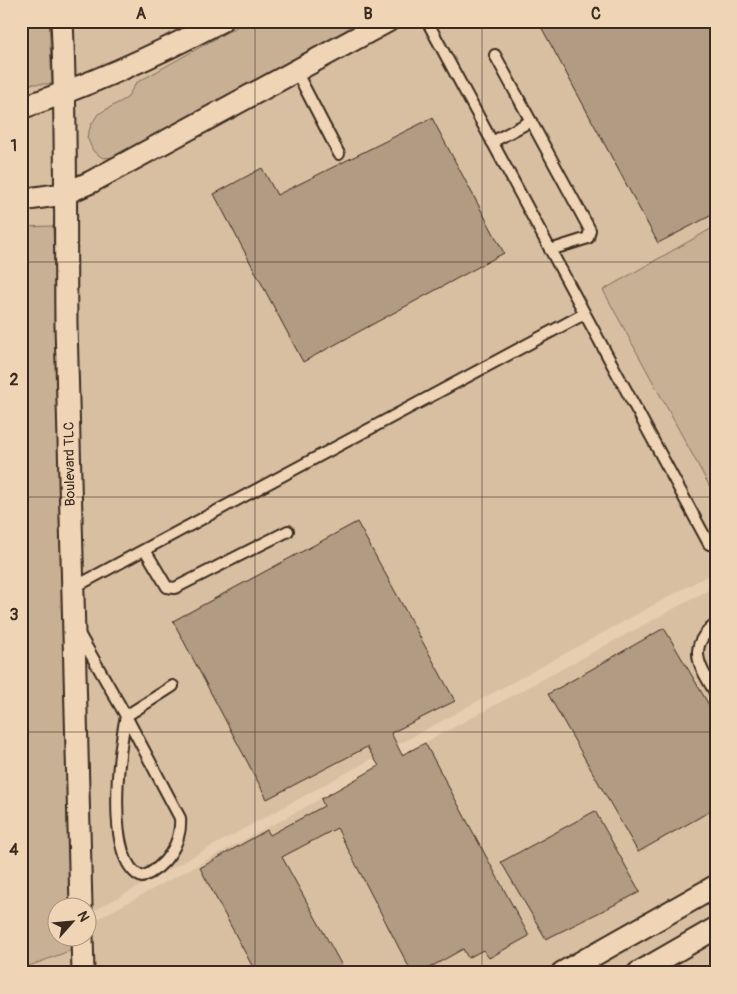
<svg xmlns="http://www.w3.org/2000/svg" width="737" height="994" font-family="Pangolin,sans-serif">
  <rect width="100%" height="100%" fill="#e8ceb0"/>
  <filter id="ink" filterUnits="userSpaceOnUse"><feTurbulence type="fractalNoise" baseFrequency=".02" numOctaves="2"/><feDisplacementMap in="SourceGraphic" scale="10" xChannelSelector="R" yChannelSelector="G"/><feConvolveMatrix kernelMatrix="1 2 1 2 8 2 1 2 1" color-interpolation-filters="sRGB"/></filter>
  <g filter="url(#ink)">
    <g fill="#d8bfa2">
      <path d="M21 21H716V571L88 914V906H58L21 950Z"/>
      <path d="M716 586V973H21V960L88 936V924Z"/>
    </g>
    <g fill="#c8b095" stroke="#826d5a">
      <path d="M21 21H49L52 84H21Z"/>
      <path d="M247 21H352L348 29 114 157 103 158 93 151 87 137 91 125 98 114 127 98 136 83Z"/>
      <path d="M53 226 74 906H58V936L75 937V949L21 969V227Z"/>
      <path d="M716 226V498L603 290Z"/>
    </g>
    <g fill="#b29b83" stroke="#3b2a1e">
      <path d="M538 21H716V213L658 243Z"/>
      <path d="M432 118 504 253 303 362 214 194 262 168 277 195Z"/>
      <path d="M357 522 455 701 391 733 402 755 425 743 529 936 489 958 483 950 468 958 463 949 420 973H412L337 828 282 857 346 973H256L200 868 267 830 270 835 324 806 321 799 379 766 367 747 267 799 173 621Z"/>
      <path d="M664 628 716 717V808L638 852 548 694Z"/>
      <path d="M595 811 640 892 546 939 501 862Z"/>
    </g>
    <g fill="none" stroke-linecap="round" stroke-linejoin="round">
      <defs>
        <g id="service">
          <path d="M427 21 709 544"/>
          <path d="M495 55 590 230 588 238 550 250"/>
          <path d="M296 71 339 154"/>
          <path d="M492 142 531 121"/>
          <path d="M145 550 167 587 175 588 288 531"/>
          <path d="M71 589 584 314"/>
          <path d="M716 624C685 647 700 667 716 694"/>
          <path d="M78 632 126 716 180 818C182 843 166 867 142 877 104 861 119 749 126 716L173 686"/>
        </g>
        <g id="minor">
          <path d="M62 21C67 122 65 223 66 324 70 518 75 712 81 906"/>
          <path d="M21 108C90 85 157 55 221 21"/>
          <path d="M21 200 64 194 91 182 388 21"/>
          <path d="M82 936 83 973"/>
          <path d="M562 973 716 886"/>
          <path d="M638 973 716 928"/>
        </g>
      </defs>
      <use href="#service" stroke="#3b2a1e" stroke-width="14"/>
      <use href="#minor" stroke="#3b2a1e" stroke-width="25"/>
      <use href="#service" stroke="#efd5b6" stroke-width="10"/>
      <use href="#minor" stroke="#efd5b6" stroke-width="21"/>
    </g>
  </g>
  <path fill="none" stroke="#3b2a1e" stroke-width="1" stroke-opacity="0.55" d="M255 21V973M482 21V973M21 262H716M21 497H716M21 732H716"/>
  <g text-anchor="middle" stroke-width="4" stroke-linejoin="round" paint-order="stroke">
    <g font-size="14" fill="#3b2a1e" stroke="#efd5b6">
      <text transform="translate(69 464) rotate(-91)" y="5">Boulevard TLC</text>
    </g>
  </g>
  <rect width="737" height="994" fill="none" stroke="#efd5b6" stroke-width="55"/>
  <g transform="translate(72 922) rotate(63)"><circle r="24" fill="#efd5b6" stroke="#a79179"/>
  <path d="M0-4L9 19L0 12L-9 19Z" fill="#3b2a1e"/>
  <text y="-8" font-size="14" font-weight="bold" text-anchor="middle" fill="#3b2a1e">N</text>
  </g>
  <rect x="28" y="28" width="682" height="938" fill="none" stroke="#3b2a1e" stroke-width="2"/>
  <g font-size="16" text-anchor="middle" font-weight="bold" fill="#3b2a1e">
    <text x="141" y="19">A</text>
    <text x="368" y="19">B</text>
    <text x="596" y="19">C</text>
    <text x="14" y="151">1</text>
    <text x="14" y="385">2</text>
    <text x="14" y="620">3</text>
    <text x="14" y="855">4</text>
  </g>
</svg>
